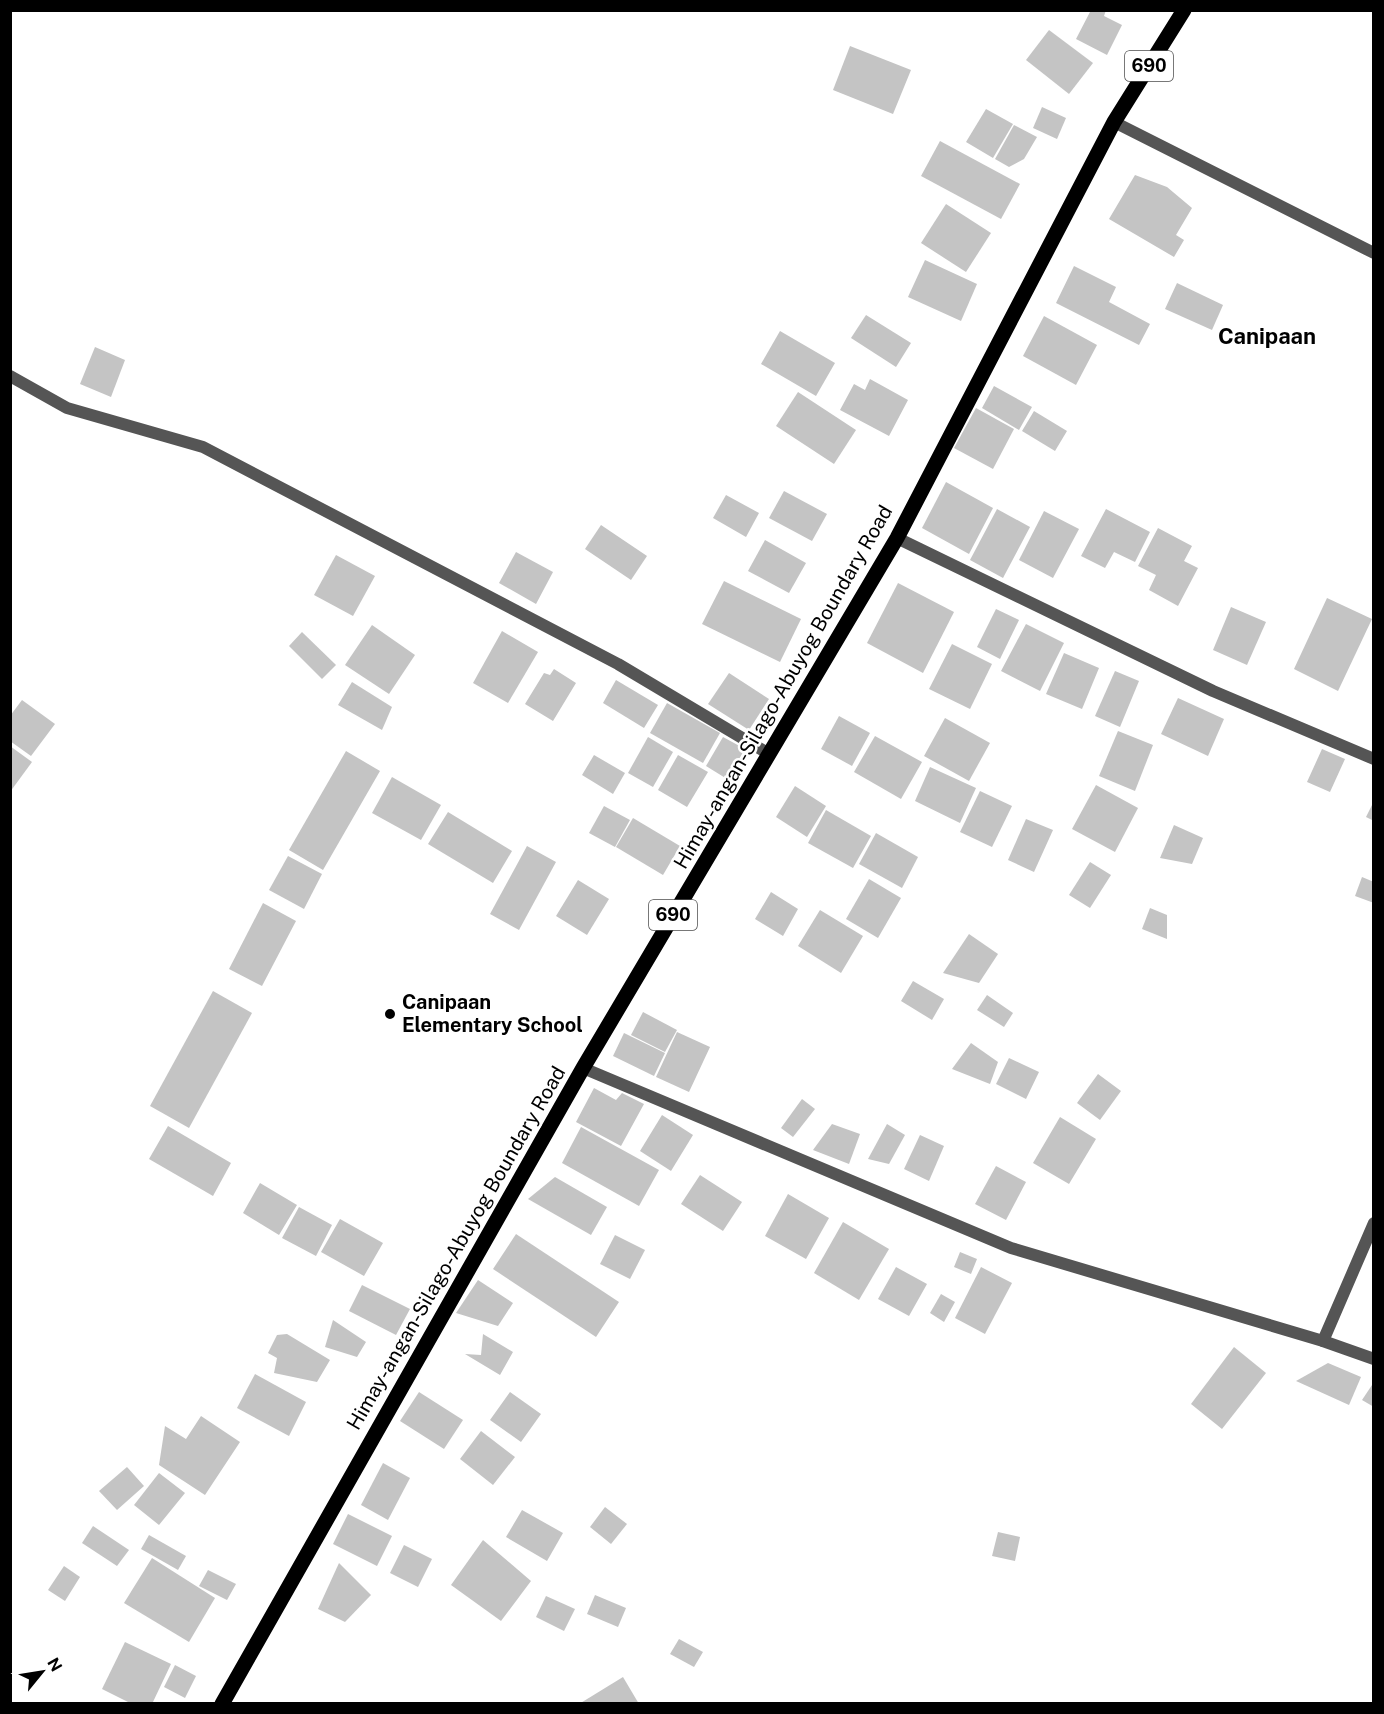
<svg xmlns="http://www.w3.org/2000/svg" width="1384" height="1714" font-family="'Public Sans',sans-serif">
  <rect width="100%" height="100%" fill="#fff"/>
  <g fill="#c4c4c4">
    <path d="M1091 10H1106L1104 16 1122 25 1107 55 1076 39Z"/>
    <path d="M1049 30 1093 63 1069 94 1026 60Z"/>
    <path d="M850 46 911 70 893 114 833 90Z"/>
    <path d="M1042 107 1066 118 1057 139 1033 128Z"/>
    <path d="M986 109 1013 124 993 158 966 142Z"/>
    <path d="M1014 125 1037 137 1024 159 1009 167 995 159Z"/>
    <path d="M940 141 1020 184 1001 219 921 176Z"/>
    <path d="M1135 175 1167 187 1192 208 1176 235 1184 240 1174 257 1109 219Z"/>
    <path d="M946 204 991 233 966 272 921 243Z"/>
    <path d="M925 260 977 284 961 321 908 297Z"/>
    <path d="M1074 266 1116 287 1109 302 1150 324 1139 345 1056 303Z"/>
    <path d="M1177 283 1223 305 1212 330 1165 309Z"/>
    <path d="M866 315 911 343 896 367 851 338Z"/>
    <path d="M1044 316 1097 345 1076 385 1023 356Z"/>
    <path d="M780 331 835 363 816 396 761 364Z"/>
    <path d="M95 347 125 360 111 397 80 384Z"/>
    <path d="M870 379 908 400 889 436 840 410 854 384 865 390Z"/>
    <path d="M994 386 1032 407 1019 430 982 408Z"/>
    <path d="M798 392 856 430 834 464 776 426Z"/>
    <path d="M976 408 1014 429 993 469 954 448Z"/>
    <path d="M1034 411 1067 431 1055 451 1022 431Z"/>
    <path d="M946 482 993 508 969 554 922 528Z"/>
    <path d="M784 491 827 514 812 541 769 518Z"/>
    <path d="M726 495 759 513 746 537 713 518Z"/>
    <path d="M997 509 1030 527 1003 578 970 560Z"/>
    <path d="M1106 509 1150 532 1135 562 1114 552 1105 568 1081 556Z"/>
    <path d="M1044 511 1079 529 1053 578 1019 560Z"/>
    <path d="M601 525 647 556 631 580 585 549Z"/>
    <path d="M1158 528 1192 546 1184 561 1198 568 1178 606 1149 590 1156 575 1138 566Z"/>
    <path d="M765 540 806 563 789 593 748 571Z"/>
    <path d="M516 552 553 572 536 604 499 583Z"/>
    <path d="M336 555 375 576 353 616 314 595Z"/>
    <path d="M724 581 801 619 780 662 702 624Z"/>
    <path d="M898 583 954 612 923 673 867 643Z"/>
    <path d="M1327 598 1372 619 1338 691 1294 669Z"/>
    <path d="M1231 607 1266 622 1247 665 1213 650Z"/>
    <path d="M996 609 1019 620 1000 659 977 647Z"/>
    <path d="M1026 624 1064 643 1040 691 1001 671Z"/>
    <path d="M372 625 415 655 389 694 345 665Z"/>
    <path d="M502 631 538 652 508 703 473 683Z"/>
    <path d="M302 632 336 665 322 679 289 646Z"/>
    <path d="M952 644 992 664 970 709 929 689Z"/>
    <path d="M1064 653 1099 668 1082 709 1046 694Z"/>
    <path d="M554 669 576 683 553 721 525 704 544 673 550 675Z"/>
    <path d="M1115 671 1139 681 1120 727 1095 716Z"/>
    <path d="M729 673 769 699 749 730 708 704Z"/>
    <path d="M616 680 658 705 644 728 603 703Z"/>
    <path d="M352 682 392 707 382 730 338 705Z"/>
    <path d="M1178 698 1224 719 1208 756 1161 734Z"/>
    <path d="M22 700 55 724 31 756 10 741V716Z"/>
    <path d="M667 703 720 733 703 763 650 733Z"/>
    <path d="M839 716 870 733 852 766 821 749Z"/>
    <path d="M945 718 990 743 969 781 924 756Z"/>
    <path d="M1118 731 1153 745 1135 791 1099 776Z"/>
    <path d="M875 736 922 762 901 799 854 772Z"/>
    <path d="M648 737 673 752 653 787 628 773Z"/>
    <path d="M723 737 745 749 727 779 706 766Z"/>
    <path d="M10 746 32 762 10 792Z"/>
    <path d="M1322 749 1345 759 1330 792 1307 782Z"/>
    <path d="M346 751 380 771 323 870 289 850Z"/>
    <path d="M594 755 625 773 613 794 582 775Z"/>
    <path d="M678 755 708 772 687 807 658 790Z"/>
    <path d="M930 767 976 788 960 823 915 801Z"/>
    <path d="M392 777 441 805 421 840 372 813Z"/>
    <path d="M1096 785 1138 808 1115 852 1072 829Z"/>
    <path d="M795 786 826 806 807 837 776 817Z"/>
    <path d="M980 791 1012 806 992 847 960 832Z"/>
    <path d="M1374 801V821L1366 817Z"/>
    <path d="M604 806 630 820 615 847 589 833Z"/>
    <path d="M826 810 871 836 853 868 808 843Z"/>
    <path d="M448 812 512 851 493 883 428 844Z"/>
    <path d="M633 818 680 846 663 875 616 847Z"/>
    <path d="M1026 819 1053 830 1034 872 1008 860Z"/>
    <path d="M1174 825 1203 838 1192 864 1160 858Z"/>
    <path d="M876 833 918 857 902 888 859 864Z"/>
    <path d="M527 846 556 862 519 930 490 914Z"/>
    <path d="M288 856 322 874 304 909 269 890Z"/>
    <path d="M1090 862 1111 875 1090 908 1069 895Z"/>
    <path d="M1362 877 1374 882V903L1355 896Z"/>
    <path d="M869 879 901 898 878 938 846 919Z"/>
    <path d="M578 880 609 899 587 935 556 916Z"/>
    <path d="M771 892 798 909 783 936 755 919Z"/>
    <path d="M263 903 296 921 262 986 229 969Z"/>
    <path d="M1150 908 1167 915V939L1142 929Z"/>
    <path d="M820 910 863 936 841 973 798 946Z"/>
    <path d="M969 934 998 954 979 983 943 973Z"/>
    <path d="M913 981 944 999 932 1020 901 1001Z"/>
    <path d="M213 991 252 1013 189 1128 150 1106Z"/>
    <path d="M987 995 1013 1013 1004 1027 977 1010Z"/>
    <path d="M643 1012 677 1030 665 1052 631 1035Z"/>
    <path d="M677 1032 710 1047 689 1092 656 1077Z"/>
    <path d="M624 1033 665 1053 654 1076 613 1056Z"/>
    <path d="M971 1043 998 1062 990 1084 952 1069Z"/>
    <path d="M1009 1058 1039 1072 1026 1099 996 1084Z"/>
    <path d="M1098 1074 1121 1091 1100 1120 1077 1103Z"/>
    <path d="M594 1088 616 1100 622 1093 644 1104 621 1146 576 1122Z"/>
    <path d="M802 1099 815 1109 793 1137 781 1128Z"/>
    <path d="M662 1115 693 1135 671 1171 640 1151Z"/>
    <path d="M1060 1117 1096 1139 1069 1184 1033 1163Z"/>
    <path d="M832 1124 860 1134 849 1164 813 1150Z"/>
    <path d="M887 1124 905 1135 889 1164 868 1159Z"/>
    <path d="M168 1126 231 1163 213 1196 149 1159Z"/>
    <path d="M581 1127 659 1170 639 1206 562 1163Z"/>
    <path d="M920 1135 944 1146 929 1181 904 1169Z"/>
    <path d="M996 1166 1026 1182 1006 1220 975 1204Z"/>
    <path d="M700 1175 742 1202 723 1231 681 1204Z"/>
    <path d="M555 1177 607 1207 591 1235 528 1199Z"/>
    <path d="M260 1183 297 1205 279 1235 243 1213Z"/>
    <path d="M788 1194 829 1218 806 1259 765 1236Z"/>
    <path d="M299 1207 332 1225 316 1256 282 1238Z"/>
    <path d="M340 1219 383 1243 364 1276 321 1252Z"/>
    <path d="M843 1222 889 1249 859 1300 814 1273Z"/>
    <path d="M516 1234 619 1302 596 1337 493 1269Z"/>
    <path d="M615 1235 645 1250 630 1279 600 1264Z"/>
    <path d="M960 1252 977 1259 971 1274 954 1267Z"/>
    <path d="M896 1267 927 1284 909 1316 878 1299Z"/>
    <path d="M981 1267 1012 1283 985 1334 955 1318Z"/>
    <path d="M478 1280 513 1303 498 1326 456 1313Z"/>
    <path d="M362 1285 410 1309 396 1335 349 1311Z"/>
    <path d="M941 1294 955 1302 944 1322 930 1313Z"/>
    <path d="M333 1320 366 1342 357 1357 325 1347Z"/>
    <path d="M287 1334 330 1360 317 1382 274 1373 277 1358 268 1353 277 1335Z"/>
    <path d="M483 1334 513 1352 500 1375 465 1354 481 1355Z"/>
    <path d="M1234 1347 1266 1373 1222 1429 1191 1404Z"/>
    <path d="M1328 1363 1361 1377 1349 1405 1296 1381Z"/>
    <path d="M255 1374 306 1402 289 1436 237 1408Z"/>
    <path d="M1374 1382V1407L1362 1400Z"/>
    <path d="M419 1392 463 1420 444 1449 400 1421Z"/>
    <path d="M510 1392 541 1414 521 1442 490 1420Z"/>
    <path d="M201 1416 240 1442 205 1495 159 1465 165 1426 186 1439Z"/>
    <path d="M481 1431 515 1457 493 1485 460 1459Z"/>
    <path d="M383 1463 410 1478 388 1520 361 1505Z"/>
    <path d="M127 1467 144 1486 117 1510 99 1491Z"/>
    <path d="M159 1473 185 1493 159 1525 134 1505Z"/>
    <path d="M605 1507 627 1524 611 1544 590 1527Z"/>
    <path d="M522 1510 563 1533 547 1561 506 1537Z"/>
    <path d="M348 1514 392 1536 377 1566 333 1544Z"/>
    <path d="M93 1526 129 1550 117 1566 82 1543Z"/>
    <path d="M998 1532 1020 1537 1015 1561 992 1556Z"/>
    <path d="M149 1535 186 1556 178 1570 141 1549Z"/>
    <path d="M483 1540 531 1581 501 1621 451 1585Z"/>
    <path d="M404 1545 432 1559 418 1587 390 1573Z"/>
    <path d="M152 1558 215 1598 189 1642 124 1603Z"/>
    <path d="M339 1563 371 1595 345 1622 318 1609Z"/>
    <path d="M64 1566 80 1577 65 1601 48 1590Z"/>
    <path d="M208 1570 236 1584 227 1600 199 1586Z"/>
    <path d="M595 1595 626 1608 618 1627 587 1614Z"/>
    <path d="M546 1596 575 1609 564 1631 536 1617Z"/>
    <path d="M679 1639 703 1652 694 1667 670 1654Z"/>
    <path d="M125 1642 171 1664 152 1704H132L102 1689Z"/>
    <path d="M175 1665 196 1676 185 1698 164 1687Z"/>
    <path d="M623 1677 639 1704H579Z"/>
  </g>
  <g fill="none" stroke-linecap="round" stroke-linejoin="round">
    <g stroke="#555" stroke-width="12">
      <path d="M1114 122 1374 253"/>
      <path d="M10 376 67 408 203 447 618 664 769 754"/>
      <path d="M897 538 1213 691 1374 759"/>
      <path d="M583 1068 1011 1248 1323 1341 1374 1359"/>
      <path d="M1323 1341 1374 1223"/>
    </g>
    <path stroke="#000" stroke-width="15" d="M222 1704 583 1068 897 538 1114 122 1184 10"/>
  </g>
  <circle fill="#000" stroke="#fff" stroke-width="2" cx="390" cy="1014" r="6"/>
  <g text-anchor="middle" stroke-width="5" stroke-linejoin="round" paint-order="stroke">
    <g fill="#fff" stroke="#4c4c4c" stroke-width="1.5">
      <rect x="1125" y="51" width="48" height="30" rx="4.5"/>
      <rect x="649" y="900" width="48" height="30" rx="4.5"/>
    </g>
    <g font-size="18" font-weight="bold" fill="#000">
      <text x="1149" y="72">690</text>
      <text x="673" y="921">690</text>
    </g>
    <g font-size="20" fill="#000" stroke="#fff">
      <text transform="translate(783 687) rotate(-60)" y="7">Himay-angan-Silago-Abuyog Boundary Road</text>
      <text transform="translate(456 1248) rotate(-60)" y="7">Himay-angan-Silago-Abuyog Boundary Road</text>
    </g>
    <g font-size="20" font-weight="bold" fill="#000" stroke="#fff" text-anchor="start">
      <text x="402" y="1009">Canipaan<tspan x="402" dy="23">Elementary School</tspan></text>
    </g>
    <g font-size="22" font-weight="bold" fill="#000" stroke="#fff">
      <text x="1267" y="344">Canipaan</text>
    </g>
  </g>
  <rect width="1384" height="1714" fill="none" stroke="#000000" stroke-width="24"/>
  <g transform="translate(42 1672) rotate(60)" stroke="#ffffff" stroke-width="4.5" paint-order="stroke">
  <path d="M0-4.5L10 22L0 15L-10 22Z" fill="#000000"/>
  <text y="-9" font-size="16" font-weight="bold" text-anchor="middle" fill="#000000">N</text>
  </g>
</svg>
